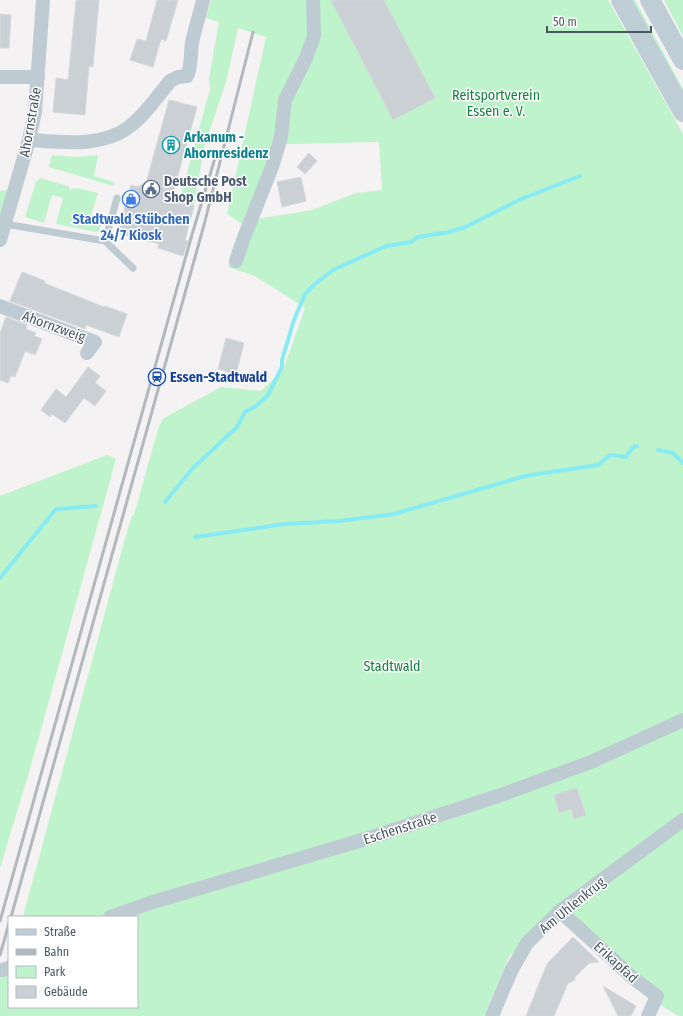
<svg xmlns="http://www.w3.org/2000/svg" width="683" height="1016" font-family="'Fira Sans Condensed',sans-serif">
  <rect width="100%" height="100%" fill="#f4f2f2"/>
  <g fill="#bef3cc" fill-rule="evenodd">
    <path d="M211 0H608L683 134V1016H678L661 1005 558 906 509 957 484 1016H0V978L9 956V1007H137V917H23L124 542 132 516 134 515 159 426 164 418 221 387 261 391 283 370 305 308 255 276 228 267 242 224 227 214 266 37 238 28 226 82 204 147 194 206 179 202 210 89 209 78 219 22 206 18ZM379 142 382 190 356 193 312 210 257 219 286 144Z"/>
    <path d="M628 0H635L683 89V100Z"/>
    <path d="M664 0H683V36Z"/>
    <path d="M52 155 74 157 98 155 94 176 114 182 113 186 49 167Z"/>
    <path d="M40 178 68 186 70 190 77 188 98 193 91 215 103 219 99 231 96 232 56 224 63 198 52 195 44 223 25 217 36 182Z"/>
    <path d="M8 190 0 215V191Z"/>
    <path d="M107 455 116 459 30 769 0 868V496Z"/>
  </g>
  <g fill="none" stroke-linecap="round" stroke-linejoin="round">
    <g stroke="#88ebf3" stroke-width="4">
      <path d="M658 450 673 453 683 463"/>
      <path d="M165 502 193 468 237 427 245 412 256 406 268 395 282 367V360L294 320 305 294 316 283 333 270 386 246 411 242 418 237 449 232 465 227 521 199 580 176"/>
      <path d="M195 537 285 524 339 521 394 514 525 476 598 465 610 455 626 457 633 447 637 446"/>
      <path d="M0 578 56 509 96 506"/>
    </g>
  </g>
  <g fill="#cbd0d4" stroke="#d5d9dd">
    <path d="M76 0H99L93 67 89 66 85 115 53 112 56 78 68 80Z"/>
    <path d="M157 0H178L166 41 161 39 153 67 130 60 137 39 146 41Z"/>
    <path d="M331 0H384L435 98 393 120Z"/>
    <path d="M0 14 11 15 9 48H0Z"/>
    <path d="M169 100 197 107 171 200 194 206 185 240 188 241 183 256 158 248 159 244 118 233 131 185 137 187 146 183Z"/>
    <path d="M309 153 317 161 305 174 297 167Z"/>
    <path d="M301 177 306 201 282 207 277 182Z"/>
    <path d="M22 272 45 281 44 283 104 307 105 306 127 314 119 337 86 325 85 329 10 301Z"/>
    <path d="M6 317 27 325 26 329 36 333 34 336 42 339 35 355 25 351 15 377 11 376 8 383 0 380V333Z"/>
    <path d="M226 338 244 343 236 374 218 369Z"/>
    <path d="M88 367 100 376 95 383 106 391 95 406 84 398 65 423 52 414 50 417 41 410 56 389 66 397Z"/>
    <path d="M577 788 586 815 574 819 571 809 559 813 554 795Z"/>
    <path d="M573 937 599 962 589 963 575 977V980L568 983 554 1016H526L547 964Z"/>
    <path d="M603 986 636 1006 631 1016H618Z"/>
  </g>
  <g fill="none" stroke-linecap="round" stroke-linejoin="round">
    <g stroke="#bfcbd2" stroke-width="7">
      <path d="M5 224 105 241 117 198"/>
      <path d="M105 241 133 268"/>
    </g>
    <g stroke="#bfcbd2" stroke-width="14">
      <path d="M0 77H38"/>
      <path d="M29 140C61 142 101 148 129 127 145 115 157 97 170 81L178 77 187 76C192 66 190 55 192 43 195 28 200 14 203 0"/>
      <path d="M0 240 29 140 35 112 43 0"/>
      <path d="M236 261 243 240 272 167 281 137 285 100 306 58 314 36 313 0"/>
      <path d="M0 306 95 342 87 353"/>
      <path d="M560 911 633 978 657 996 648 1016"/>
      <path d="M110 917 153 902 369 838 498 796 591 762 683 720"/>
      <path d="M2 970 9 968"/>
      <path d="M492 1016 511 971 527 943 560 911 683 820"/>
    </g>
    <g stroke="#becdd6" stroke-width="20">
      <path d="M621 0 683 112"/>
      <path d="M650 0 683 60"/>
    </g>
    <g stroke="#b3b8bc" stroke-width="3">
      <path d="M11 917 204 225 253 32"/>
      <path d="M0 921 191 238 215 158"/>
      <path d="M0 955 9 923"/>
    </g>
  </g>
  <defs>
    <symbol id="building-ring" viewBox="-11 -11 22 22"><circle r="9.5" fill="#fff" stroke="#0f9aa8" stroke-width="1.5"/><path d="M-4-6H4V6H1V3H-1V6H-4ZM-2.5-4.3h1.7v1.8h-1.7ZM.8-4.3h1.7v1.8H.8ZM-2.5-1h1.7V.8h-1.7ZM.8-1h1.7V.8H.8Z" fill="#0f9aa8"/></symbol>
    <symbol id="civic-ring" viewBox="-11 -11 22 22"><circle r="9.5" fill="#fff" stroke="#5c6f8a" stroke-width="1.5"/><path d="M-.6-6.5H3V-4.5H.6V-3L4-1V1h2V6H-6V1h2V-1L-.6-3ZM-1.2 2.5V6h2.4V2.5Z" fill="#5c6f8a"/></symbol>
    <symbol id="shop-ring" viewBox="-11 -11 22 22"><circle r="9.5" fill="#fff" stroke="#3f7fe0" stroke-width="1.5"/><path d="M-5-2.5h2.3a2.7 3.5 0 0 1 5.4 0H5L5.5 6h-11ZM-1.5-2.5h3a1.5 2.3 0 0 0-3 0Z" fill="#3f7fe0"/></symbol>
    <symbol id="station-ring" viewBox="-11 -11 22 22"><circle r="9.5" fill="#fff" stroke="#1a4fb4" stroke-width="1.5"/><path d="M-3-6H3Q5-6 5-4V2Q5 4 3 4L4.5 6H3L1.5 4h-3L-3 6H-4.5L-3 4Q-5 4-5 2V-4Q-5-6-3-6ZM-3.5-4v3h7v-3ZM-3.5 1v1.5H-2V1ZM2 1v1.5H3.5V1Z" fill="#1a4fb4"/></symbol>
  </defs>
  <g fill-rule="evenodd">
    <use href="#building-ring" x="161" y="135" width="20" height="20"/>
    <use href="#civic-ring" x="141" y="179" width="20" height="20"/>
    <use href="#shop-ring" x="121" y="189" width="20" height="20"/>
    <use href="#station-ring" x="147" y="367" width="20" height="20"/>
  </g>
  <g text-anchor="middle" stroke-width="3" stroke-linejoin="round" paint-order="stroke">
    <g font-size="14" fill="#10853b" stroke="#fff">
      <text x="496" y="100">Reitsportverein<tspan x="496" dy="16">Essen e. V.</tspan></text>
      <text x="392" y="671">Stadtwald</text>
    </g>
    <g font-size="14" fill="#485861" stroke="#fff">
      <text transform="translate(30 122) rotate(-80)" y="5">Ahornstraße</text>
      <text transform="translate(54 326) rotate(20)" y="5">Ahornzweig</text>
      <text transform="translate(400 828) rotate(-18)" y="5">Eschenstraße</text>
      <text transform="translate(572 905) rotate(-39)" y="5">Am Uhlenkrug</text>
      <text transform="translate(616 962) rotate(42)" y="5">Erikapfad</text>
    </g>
    <g font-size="14" font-weight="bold" fill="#0d838f" stroke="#fff" text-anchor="start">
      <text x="184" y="142">Arkanum -<tspan x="184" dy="16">Ahornresidenz</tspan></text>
    </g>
    <g font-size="14" font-weight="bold" fill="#4e5e75" stroke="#fff" text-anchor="start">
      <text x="164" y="186">Deutsche Post<tspan x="164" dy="16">Shop GmbH</tspan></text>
    </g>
    <g font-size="14" font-weight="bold" fill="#366cbe" stroke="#fff">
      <text x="131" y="224">Stadtwald Stübchen<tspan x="131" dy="16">24/7 Kiosk</tspan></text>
    </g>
    <g font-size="14" font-weight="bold" fill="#164399" stroke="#fff" text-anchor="start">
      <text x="170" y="382">Essen-Stadtwald</text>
    </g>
  </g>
  <rect x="8" y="916" width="130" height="92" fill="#ffffff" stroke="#b6bcc0"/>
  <rect x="16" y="929" width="20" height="6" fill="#becdd6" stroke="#b6bcc0"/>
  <text x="44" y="936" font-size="12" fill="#485861">Straße</text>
  <rect x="16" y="949" width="20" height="6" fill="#b3b8bc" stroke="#b6bcc0"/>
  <text x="44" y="956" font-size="12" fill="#485861">Bahn</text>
  <rect x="16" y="966" width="20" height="12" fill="#bef3cc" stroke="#b6bcc0"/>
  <text x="44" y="976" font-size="12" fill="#485861">Park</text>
  <rect x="16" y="986" width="20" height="12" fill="#cbd0d4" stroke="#b6bcc0"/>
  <text x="44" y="996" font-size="12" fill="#485861">Gebäude</text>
  <path d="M547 26v6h104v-6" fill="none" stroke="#485861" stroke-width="2"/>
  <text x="553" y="26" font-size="12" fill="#485861" stroke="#ffffff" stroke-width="3" paint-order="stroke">50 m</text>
</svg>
